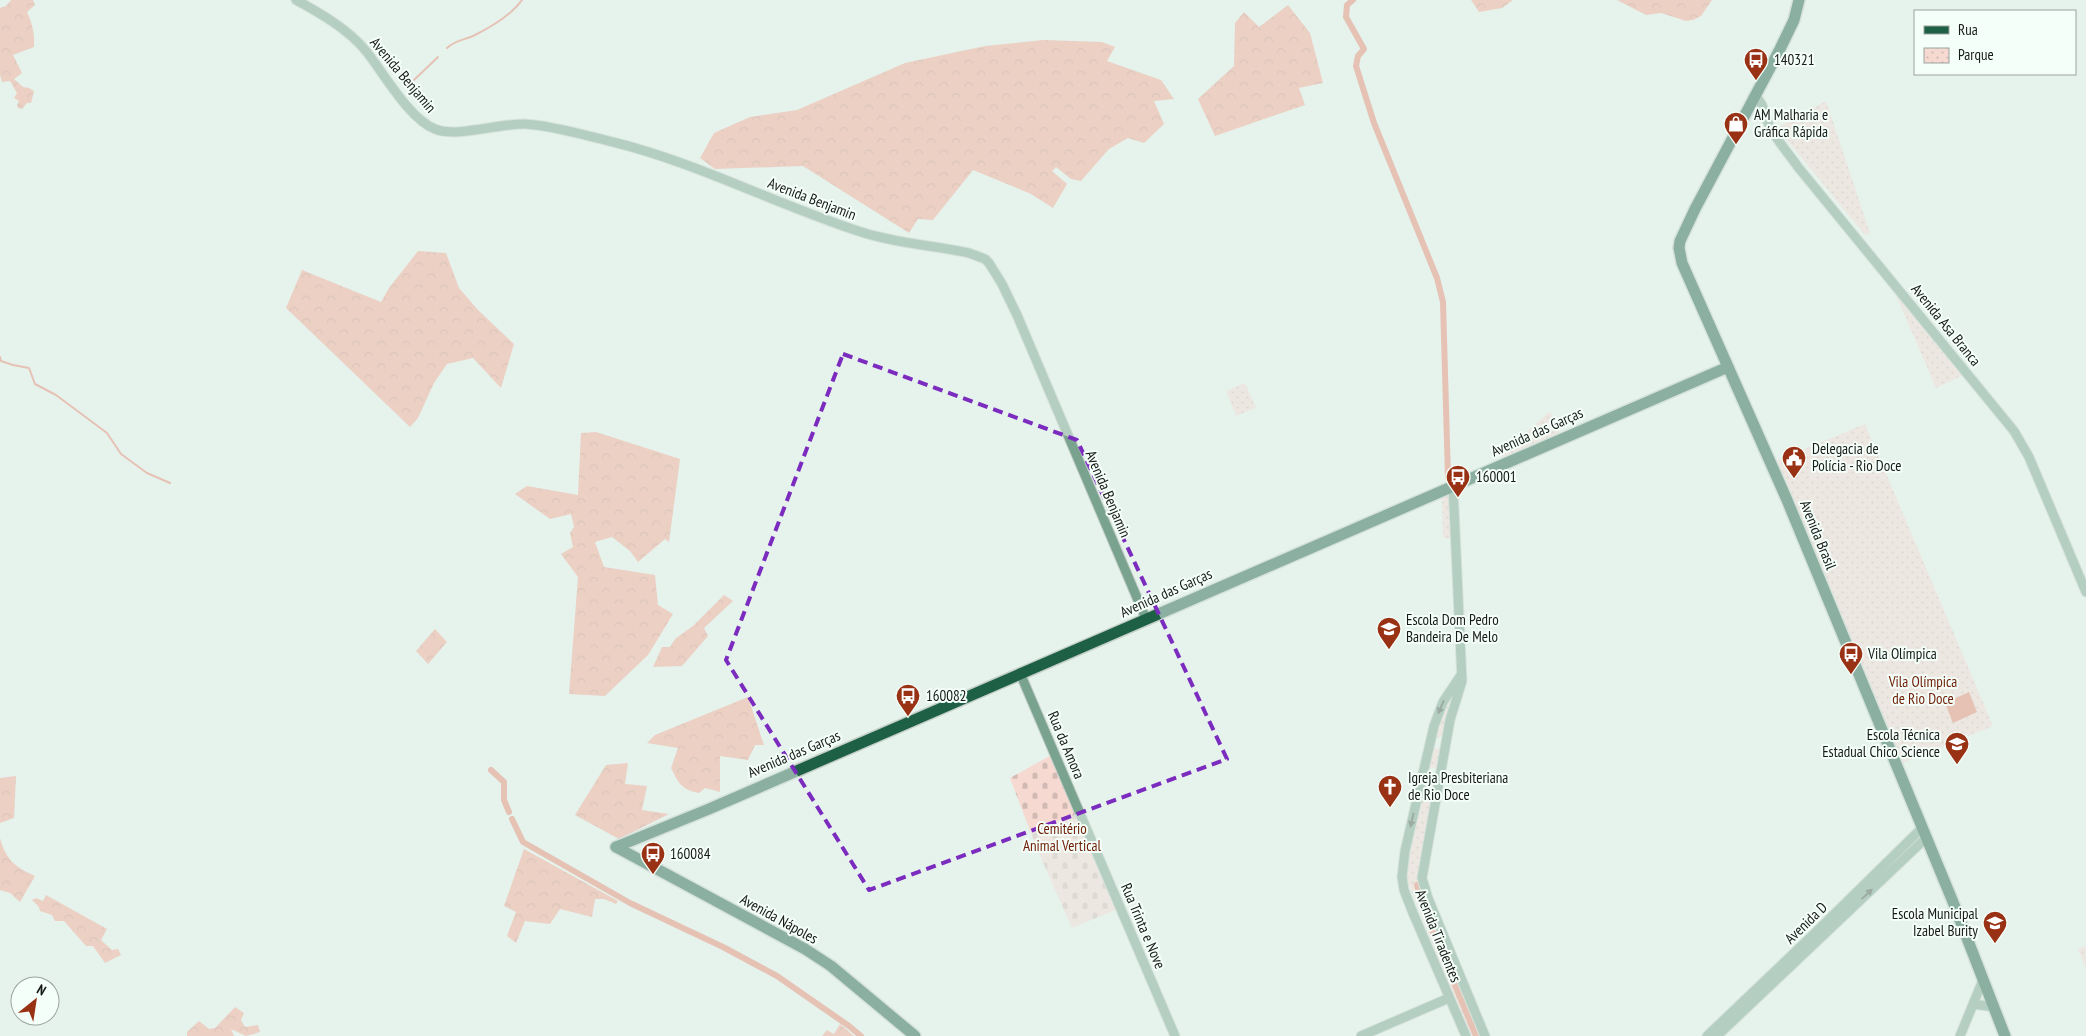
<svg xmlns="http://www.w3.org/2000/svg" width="2086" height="1036" font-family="'PT Sans Narrow',sans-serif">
  <defs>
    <pattern id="forest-crowns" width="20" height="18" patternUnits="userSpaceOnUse" patternTransform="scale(1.25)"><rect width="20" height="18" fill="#f3a793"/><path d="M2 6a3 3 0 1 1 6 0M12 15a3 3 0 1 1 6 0" fill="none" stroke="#d08f7e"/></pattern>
    <pattern id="cemetery-stones" width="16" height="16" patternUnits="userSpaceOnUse" patternTransform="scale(1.25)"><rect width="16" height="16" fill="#f6dad2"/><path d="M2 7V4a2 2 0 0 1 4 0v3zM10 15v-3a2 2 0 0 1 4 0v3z" fill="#d2bab4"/></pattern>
    <pattern id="park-dots" width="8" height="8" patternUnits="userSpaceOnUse" patternTransform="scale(1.25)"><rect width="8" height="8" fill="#f6dad2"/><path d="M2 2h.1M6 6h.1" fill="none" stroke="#d2bab4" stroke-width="1.8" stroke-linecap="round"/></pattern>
  </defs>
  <rect width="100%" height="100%" fill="#e6f2ec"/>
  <g fill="url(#forest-crowns)">
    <path d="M11 0H33L35 5 27 12C32 23 35 34 34 47L13 55 22 73 14 79 23 87 29 88 34 91 31 103H27L22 109 18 108 17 105 19 101 14 98 17 93 10 81 2 82 0 75V8L6 6Z"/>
    <path d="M1471 0H1513L1502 8 1479 12Z"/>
    <path d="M1617 0H1712L1701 16 1693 20 1686 21 1661 13 1646 15Z"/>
    <path d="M1288 5 1310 33 1323 83 1299 88 1305 105 1215 136 1198 99 1234 66 1235 23 1244 12 1259 27Z"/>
    <path d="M1044 40 1102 42 1115 47 1107 61 1161 80 1174 99 1154 101 1164 124 1144 143 1128 138 1109 149 1081 181 1071 179 1056 167 1052 171 1067 184 1053 208 1031 194 973 170 933 220 918 219 909 233 803 166 715 169 700 158 714 133 750 117 797 110 905 63 985 46Z"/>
    <path d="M418 251 446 253 459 288 478 310 514 344 501 388 473 358 447 364 434 383 418 418 410 427 286 308 302 270 381 302 389 288Z"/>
    <path d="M596 432 680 459 669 542 665 539 638 562 630 551 612 537 595 542 604 567 655 575 658 605 673 614 648 655 605 696 569 694 578 577 561 554 573 547 570 533 574 527 571 514 550 519 515 494 527 486 578 495 581 433Z"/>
    <path d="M724 595 733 601 704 628 708 636 682 666 653 667 662 647H670L675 639 693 626Z"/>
    <path d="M435 629 447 642 428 664 416 651Z"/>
    <path d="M748 697 764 745H755L748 760 720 756V792L705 788 699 793C680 789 679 783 671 768L678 748 647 743 655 735Z"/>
    <path d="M628 763 625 784 647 786 642 810 669 814 619 839 575 815 606 765Z"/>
    <path d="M16 776 14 818 0 823V778Z"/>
    <path d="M0 838C6 860 15 867 35 876L20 902 10 893 0 890Z"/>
    <path d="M524 849 618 901 616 904 604 899H595L592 917 560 909 550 924 525 921 516 943 507 936 516 912 504 906Z"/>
    <path d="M46 895 107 929 101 940 112 950 118 949 121 955 105 963 93 946H86L64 921H55L52 915 40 911 39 907 32 900 36 898 43 901Z"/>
    <path d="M235 1007 244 1013 241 1020 245 1027 258 1025 260 1032 246 1036 231 1029 234 1036H187V1032L199 1021 209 1029 215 1028Z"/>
    <path d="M840 1024 854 1036H822L827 1030 834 1034Z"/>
  </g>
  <path fill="url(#cemetery-stones)" d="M1055 753 1120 908 1072 928 1037 849 1010 778Z"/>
  <g fill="url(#park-dots)">
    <path d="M1826 101 1870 233 1865 235 1777 128Z"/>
    <path d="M1889 279 1968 373 1936 388Z"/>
    <path d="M1245 383 1256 408 1236 416 1226 391Z"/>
    <path d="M1550 411 1559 431 1558 436 1502 459 1501 455Z"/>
    <path d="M1865 424 1993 726 1898 765 1771 463Z"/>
    <path d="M1446 493 1451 500 1452 538H1444L1443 535 1442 498 1443 494Z"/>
    <path d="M1451 693 1443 735 1438 738 1435 736 1441 705Z"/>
    <path d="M1434 747 1441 751 1437 769 1426 766Z"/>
    <path d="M1436 775 1421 857V882L1484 1036H1470L1409 885 1404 863 1422 782Z"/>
    <path d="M2086 946V969L2078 949Z"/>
  </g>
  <path fill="#e58870" d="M1969 692 1977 712 1953 723 1945 703Z"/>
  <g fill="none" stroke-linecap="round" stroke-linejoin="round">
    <g stroke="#e58870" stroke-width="2">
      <path d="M447 48C455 40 465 40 475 35 491 27 512 14 522 0"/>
      <path d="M414 80 438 57"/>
      <path d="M0 357 1 361 13 365 29 368 35 384 56 395 107 433 121 454 147 473 170 483"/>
    </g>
    <g stroke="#e58870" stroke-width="6">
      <path d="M1353 0 1347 5 1346 17 1364 49 1358 56 1356 66 1374 123 1437 278 1443 302 1448 478"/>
      <path d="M491 770 504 782V800L509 812"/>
      <path d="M512 819 523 842 630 903 723 947 777 976 849 1026 861 1036"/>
      <path d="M1417 885 1424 910 1476 1036"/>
    </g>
    <defs>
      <g id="minor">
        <path d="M296 0C320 13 348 29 366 51 383 72 409 119 435 129 456 138 500 123 525 124 550 125 588 136 613 142 698 163 775 204 858 231 893 243 932 245 969 253L985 259 989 263 1002 284 1017 315 1146 619"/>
        <path d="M1755 96C1765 104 1764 116 1770 127 1778 142 1789 154 1798 167L2014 431 2029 457 2086 592"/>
        <path d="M1453 486 1462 681 1450 720 1422 878 1428 898 1485 1036"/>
        <path d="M1020 673 1175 1036"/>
        <path d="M1461 675 1443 702 1434 726 1405 851 1402 877 1404 890 1413 913 1466 1036"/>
        <path d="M1973 1004 1994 1007"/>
        <path d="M1361 1036 1449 998"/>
        <path d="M1707 1036 1815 933 1922 828"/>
        <path d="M1717 1036 1926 838"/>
        <path d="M1960 1036 1983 980"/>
      </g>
      <g id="major">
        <path d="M1799 0 1794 20 1780 49 1695 209 1680 241 1679 248 1682 263 1787 500 1953 902 2005 1036"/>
        <path d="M616 847 709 809 1728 367"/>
        <path d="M616 847 805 949 831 966 915 1036"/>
      </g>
    </defs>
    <use href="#minor" stroke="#c5cfca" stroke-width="11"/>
    <use href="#major" stroke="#c5cfca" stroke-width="14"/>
    <use href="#minor" stroke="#7aa38f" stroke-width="9"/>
    <use href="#major" stroke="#1d6045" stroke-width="11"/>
  </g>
  <defs><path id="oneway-solid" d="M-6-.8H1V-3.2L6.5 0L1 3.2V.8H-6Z" transform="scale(1.25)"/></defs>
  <g fill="#43584e">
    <use href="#oneway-solid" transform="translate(1441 707) rotate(113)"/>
    <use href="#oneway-solid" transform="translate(1412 820) rotate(103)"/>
    <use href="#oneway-solid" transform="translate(1867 894) rotate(-43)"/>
  </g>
  <path d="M0 0H2086V1036H0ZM843 354 1077 440 1227 759 869 890 726 660Z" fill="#e6f2ec" fill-opacity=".55" fill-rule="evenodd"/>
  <path fill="none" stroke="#7b2cbf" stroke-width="4" stroke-dasharray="10 6" stroke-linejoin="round" d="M843 354 1077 440 1227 759 869 890 726 660Z"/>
  <defs>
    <symbol id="bus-pin" viewBox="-11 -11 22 30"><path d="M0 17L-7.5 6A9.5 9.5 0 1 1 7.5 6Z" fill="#993114" stroke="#f5fff9"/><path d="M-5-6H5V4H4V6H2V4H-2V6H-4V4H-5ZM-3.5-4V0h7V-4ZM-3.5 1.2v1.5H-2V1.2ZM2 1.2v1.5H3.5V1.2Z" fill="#fff"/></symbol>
    <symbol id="shop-pin" viewBox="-11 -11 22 30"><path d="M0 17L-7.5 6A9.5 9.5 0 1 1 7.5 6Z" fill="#993114" stroke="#f5fff9"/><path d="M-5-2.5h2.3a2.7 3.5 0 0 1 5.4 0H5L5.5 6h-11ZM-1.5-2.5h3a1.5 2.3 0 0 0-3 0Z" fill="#fff"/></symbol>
    <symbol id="civic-pin" viewBox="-11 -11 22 30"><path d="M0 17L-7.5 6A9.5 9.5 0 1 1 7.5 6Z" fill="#993114" stroke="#f5fff9"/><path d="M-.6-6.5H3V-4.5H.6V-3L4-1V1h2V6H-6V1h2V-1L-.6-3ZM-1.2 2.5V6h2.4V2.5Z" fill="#fff"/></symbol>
    <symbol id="school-pin" viewBox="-11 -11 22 30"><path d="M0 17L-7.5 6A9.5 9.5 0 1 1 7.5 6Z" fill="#993114" stroke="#f5fff9"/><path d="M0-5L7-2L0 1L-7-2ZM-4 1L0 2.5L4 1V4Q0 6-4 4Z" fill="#fff"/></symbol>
    <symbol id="university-pin" viewBox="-11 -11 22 30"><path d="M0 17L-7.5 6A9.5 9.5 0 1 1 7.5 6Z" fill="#993114" stroke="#f5fff9"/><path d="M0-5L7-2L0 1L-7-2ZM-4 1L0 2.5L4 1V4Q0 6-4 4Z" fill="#fff"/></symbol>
    <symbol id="church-pin" viewBox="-11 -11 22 30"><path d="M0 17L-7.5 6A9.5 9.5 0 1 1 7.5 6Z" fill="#993114" stroke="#f5fff9"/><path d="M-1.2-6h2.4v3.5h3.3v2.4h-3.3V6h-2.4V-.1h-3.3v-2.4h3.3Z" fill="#fff"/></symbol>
  </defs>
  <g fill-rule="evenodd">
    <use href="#bus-pin" x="1742" y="46" width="28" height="38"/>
    <use href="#shop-pin" x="1722" y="110" width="28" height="38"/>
    <use href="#civic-pin" x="1780" y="444" width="28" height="38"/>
    <use href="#bus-pin" x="1444" y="463" width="28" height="38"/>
    <use href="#school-pin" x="1375" y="615" width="28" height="38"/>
    <use href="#bus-pin" x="1837" y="640" width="28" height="38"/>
    <use href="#bus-pin" x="894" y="682" width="28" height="38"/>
    <use href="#university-pin" x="1943" y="730" width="28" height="38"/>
    <use href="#church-pin" x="1376" y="773" width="28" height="38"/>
    <use href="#bus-pin" x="639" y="840" width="28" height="38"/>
    <use href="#school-pin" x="1981" y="909" width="28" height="38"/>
  </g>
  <g text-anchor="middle" stroke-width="4" stroke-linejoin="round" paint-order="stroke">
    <g font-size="15" fill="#161a18" stroke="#f5fff9" text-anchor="start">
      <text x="1774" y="65">140321</text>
      <text x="1754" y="120">AM Malharia e<tspan x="1754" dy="17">Gráfica Rápida</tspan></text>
      <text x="1812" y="454">Delegacia de<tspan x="1812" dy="17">Polícia - Rio Doce</tspan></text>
      <text x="1476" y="482">160001</text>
      <text x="1406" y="625">Escola Dom Pedro<tspan x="1406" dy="17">Bandeira De Melo</tspan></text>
      <text x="1868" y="659">Vila Olímpica</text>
      <text x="926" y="701">160082</text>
      <text x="1940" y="740" text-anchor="end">Escola Técnica<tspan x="1940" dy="17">Estadual Chico Science</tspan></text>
      <text x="1408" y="783">Igreja Presbiteriana<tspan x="1408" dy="17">de Rio Doce</tspan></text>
      <text x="670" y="859">160084</text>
      <text x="1978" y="919" text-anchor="end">Escola Municipal<tspan x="1978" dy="17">Izabel Burity</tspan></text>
    </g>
    <g font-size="15" fill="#161a18" stroke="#f5fff9">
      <text transform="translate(403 75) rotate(50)" y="5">Avenida Benjamin</text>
      <text transform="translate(812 199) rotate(21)" y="5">Avenida Benjamin</text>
      <text transform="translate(1946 325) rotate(51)" y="5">Avenida Asa Branca</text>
      <text transform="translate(1537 432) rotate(-24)" y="5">Avenida das Garças</text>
      <text transform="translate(1108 494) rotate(67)" y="5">Avenida Benjamin</text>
      <text transform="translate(1818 535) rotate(68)" y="5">Avenida Brasil</text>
      <text transform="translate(1166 593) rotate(-24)" y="5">Avenida das Garças</text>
      <text transform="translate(1066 745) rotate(67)" y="5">Rua da Amora</text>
      <text transform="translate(794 754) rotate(-23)" y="5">Avenida das Garças</text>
      <text transform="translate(779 919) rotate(29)" y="5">Avenida Nápoles</text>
      <text transform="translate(1806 923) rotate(-44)" y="5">Avenida D</text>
      <text transform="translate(1143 926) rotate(67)" y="5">Rua Trinta e Nove</text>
      <text transform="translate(1438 936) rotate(68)" y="5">Avenida Tiradentes</text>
    </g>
    <g font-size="15" fill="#6e1d05" stroke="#f5fff9">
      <text x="1923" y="687">Vila Olímpica<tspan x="1923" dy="17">de Rio Doce</tspan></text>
      <text x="1062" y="834">Cemitério<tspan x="1062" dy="17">Animal Vertical</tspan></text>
    </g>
  </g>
  <rect x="1914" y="10" width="162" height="65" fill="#f5fff9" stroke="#9ca39f"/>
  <rect x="1924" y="26" width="25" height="8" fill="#1d6045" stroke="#9ca39f"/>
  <text x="1958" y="35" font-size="15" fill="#161a18">Rua</text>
  <rect x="1924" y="48" width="25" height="15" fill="url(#park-dots)" stroke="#9ca39f"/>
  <text x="1958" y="60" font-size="15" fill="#161a18">Parque</text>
  <g transform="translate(35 1001) rotate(30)"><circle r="24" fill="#f5fff9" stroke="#9ca39f"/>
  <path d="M0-4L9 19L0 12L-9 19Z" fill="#993114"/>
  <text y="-8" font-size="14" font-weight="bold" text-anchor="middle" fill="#161a18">N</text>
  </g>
</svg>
